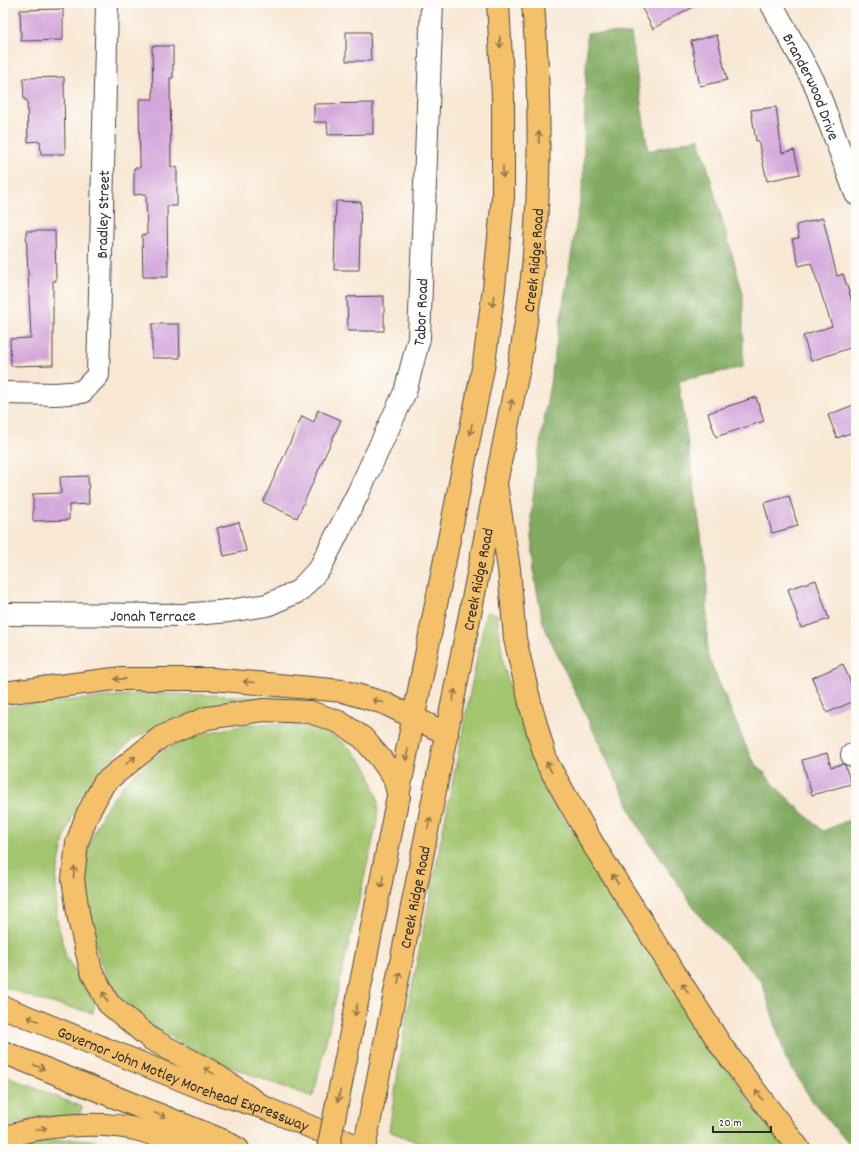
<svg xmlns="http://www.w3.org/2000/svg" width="859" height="1152" font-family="Dekko,sans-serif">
  <rect width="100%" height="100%" fill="#fdfcf7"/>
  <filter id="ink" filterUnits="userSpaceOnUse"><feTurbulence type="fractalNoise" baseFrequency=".025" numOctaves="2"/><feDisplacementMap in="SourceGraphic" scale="8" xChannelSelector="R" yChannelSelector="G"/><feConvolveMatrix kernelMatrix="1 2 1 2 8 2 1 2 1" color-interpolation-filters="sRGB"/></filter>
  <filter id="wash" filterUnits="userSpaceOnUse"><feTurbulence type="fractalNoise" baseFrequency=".012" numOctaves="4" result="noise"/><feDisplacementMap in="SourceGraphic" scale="16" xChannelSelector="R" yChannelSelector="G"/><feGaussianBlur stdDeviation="0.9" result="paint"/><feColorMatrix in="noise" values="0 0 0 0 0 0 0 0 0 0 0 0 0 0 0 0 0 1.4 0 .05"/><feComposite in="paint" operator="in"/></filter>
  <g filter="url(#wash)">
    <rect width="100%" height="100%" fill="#f8e7d3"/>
    <g fill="#a2c56e" stroke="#66784c">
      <path d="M486 612 497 614 504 668 525 735 557 808 752 1105 786 1149H434L389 1131 408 1007Z"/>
      <path d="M146 693 292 698V703L213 707 171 720 133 739 104 766 78 800 64 839 56 879 57 919 66 957 95 1003 93 1013 39 1000 3 986V707Z"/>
      <path d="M251 724H291L321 729 347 745 367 767 378 800 377 823 313 1097C250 1075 162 1046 118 994 102 975 97 950 90 927 88 918 83 908 82 898 81 892 83 884 84 877 87 822 124 772 173 746 196 733 225 729 251 724Z"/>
      <path d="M3 1075 82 1107 80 1115 44 1117 3 1127Z"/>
      <path d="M70 1139 92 1140 129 1149H19L27 1144Z"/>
    </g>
    <path fill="#81aa61" stroke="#566a46" d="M587 33 631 34 648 151 699 138 743 293V367L679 381 707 578V654L751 758 779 790 823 831 856 817V928L851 958 856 966V1149H853L813 1102 786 1059 762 982 703 920 638 826 543 624 534 575 531 515 537 462 583 184Z"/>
    <g id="blocks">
      <g fill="#d4a7db">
        <path d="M639 3H701L653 29Z"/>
        <path d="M63 9V40L21 41 20 10Z"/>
        <path d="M346 32H370L371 61H346Z"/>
        <path d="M717 35 727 80 700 86 691 41Z"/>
        <path d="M152 46H173V78H170L171 167H177V206H167L168 277H143L142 235H147L146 194 134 195V168H140L139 99H153Z"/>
        <path d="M64 77 65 154H41L40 141 28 142 27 100H24L23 78Z"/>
        <path d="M373 103V134L328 135 327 122H314V104Z"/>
        <path d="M776 107 782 153 794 150 800 174 767 181 758 140 756 141 751 110Z"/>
        <path d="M336 201 361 202 359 270H334Z"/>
        <path d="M823 218 837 276 843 274 856 313V346L811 361 803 336 832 326 811 263 799 266 792 239 799 238 796 225Z"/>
        <path d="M26 231H55L56 281H53V365L11 366 10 339 31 338Z"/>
        <path d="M384 296V331H348L347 297Z"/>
        <path d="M152 324H179L180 358H152Z"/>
        <path d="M756 397 764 421 716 437 708 413Z"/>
        <path d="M856 404V431L837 438 828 415Z"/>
        <path d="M318 410 341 420 297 518 263 502 302 416 314 422Z"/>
        <path d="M88 476 89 504 69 505V520L33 521V494L61 493 60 477Z"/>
        <path d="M789 496 798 526 772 533 764 503Z"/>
        <path d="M239 522 246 551 224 556 217 528Z"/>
        <path d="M816 580 829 619 801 628 788 589Z"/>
        <path d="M843 664 856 695V700L827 713 812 678Z"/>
        <path d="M827 753 831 767 843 764 845 765 851 784 812 795 802 760Z"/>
      </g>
    </g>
  </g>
  <g filter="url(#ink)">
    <use href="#blocks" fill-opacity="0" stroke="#4a4744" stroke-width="1"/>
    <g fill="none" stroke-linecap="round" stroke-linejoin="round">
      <defs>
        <g id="minor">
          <path id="s1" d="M771 3 815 84 856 194"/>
          <path id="s2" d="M3 393 55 394 82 392 98 375 107 3"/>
          <path id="s3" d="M3 614 183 615 229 611 267 605 299 591 320 568 358 493 405 392 419 338 432 3"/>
          <path d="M852 755 856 756"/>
        </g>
        <g id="major">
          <path d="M346 1058 484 363 494 288 503 197V97L498 3"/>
          <path id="s4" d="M364 1149 519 367C524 334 530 301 533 267 541 179 540 91 533 3"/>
        </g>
        <g id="highway">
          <path d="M496 484 509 569 515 639 531 707 547 763 594 846 722 1047 799 1149"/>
          <path d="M3 693 114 679H212L343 691 384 703 447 734"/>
          <path id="s5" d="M3 1007 209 1091 265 1108 364 1149"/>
          <path d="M3 1052 224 1141 238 1149"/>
          <path d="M265 1108 210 1071 151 1039 108 1003 91 970 79 919 73 879 77 843 87 815 104 783 161 737 207 718 264 710 310 712 339 722 363 738 381 759 394 778 399 797"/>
          <path d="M3 1139C36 1124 104 1121 139 1130 158 1135 176 1143 194 1149"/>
        </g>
      </defs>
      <use href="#minor" stroke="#4a4744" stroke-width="24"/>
      <use href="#major" stroke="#4a4744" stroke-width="24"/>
      <use href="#highway" stroke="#4a4744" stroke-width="24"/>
      <use href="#minor" stroke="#fff" stroke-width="22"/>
      <use href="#major" stroke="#f4c16a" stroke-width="22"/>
      <use href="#highway" stroke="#f4c16a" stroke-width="22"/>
      <defs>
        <path id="major-bridge" d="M328 1149 346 1058"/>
      </defs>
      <use href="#major-bridge" stroke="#4a4744" stroke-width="24" stroke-linecap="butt"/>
      <use href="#major-bridge" stroke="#f4c16a" stroke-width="22"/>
    </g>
    <defs><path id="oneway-shaft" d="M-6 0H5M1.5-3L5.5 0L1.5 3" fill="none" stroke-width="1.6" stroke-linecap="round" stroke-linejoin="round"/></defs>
    <g stroke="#90764a">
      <use href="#oneway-shaft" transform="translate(500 42) rotate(87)"/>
      <use href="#oneway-shaft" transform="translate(539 137) rotate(-91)"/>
      <use href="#oneway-shaft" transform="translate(503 172) rotate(90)"/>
      <use href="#oneway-shaft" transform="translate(493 301) rotate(98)"/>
      <use href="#oneway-shaft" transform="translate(511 405) rotate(-79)"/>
      <use href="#oneway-shaft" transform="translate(471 429) rotate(101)"/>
      <use href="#oneway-shaft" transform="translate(120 679) rotate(179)"/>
      <use href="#oneway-shaft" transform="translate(249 682) rotate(-175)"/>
      <use href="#oneway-shaft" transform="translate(454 695) rotate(-79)"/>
      <use href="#oneway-shaft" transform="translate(378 701) rotate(-164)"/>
      <use href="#oneway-shaft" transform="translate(407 755) rotate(100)"/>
      <use href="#oneway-shaft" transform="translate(131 760) rotate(-38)"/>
      <use href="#oneway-shaft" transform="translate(549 767) rotate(-117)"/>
      <use href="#oneway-shaft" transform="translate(429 823) rotate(-79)"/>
      <use href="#oneway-shaft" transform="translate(74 872) rotate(-84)"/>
      <use href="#oneway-shaft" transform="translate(615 879) rotate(-123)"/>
      <use href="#oneway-shaft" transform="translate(382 882) rotate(101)"/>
      <use href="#oneway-shaft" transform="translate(399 978) rotate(-79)"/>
      <use href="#oneway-shaft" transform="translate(685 988) rotate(-122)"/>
      <use href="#oneway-shaft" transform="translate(105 997) rotate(-116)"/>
      <use href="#oneway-shaft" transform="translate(356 1010) rotate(101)"/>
      <use href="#oneway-shaft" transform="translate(33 1019) rotate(-158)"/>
      <use href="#oneway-shaft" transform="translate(39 1067) rotate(22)"/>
      <use href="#oneway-shaft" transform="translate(209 1071) rotate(-149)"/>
      <use href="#oneway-shaft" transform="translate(759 1095) rotate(-127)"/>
      <use href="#oneway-shaft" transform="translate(339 1096) rotate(101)"/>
      <use href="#oneway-shaft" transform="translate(160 1115) rotate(22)"/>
      <use href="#oneway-shaft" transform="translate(41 1129) rotate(-14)"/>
    </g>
  </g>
  <g text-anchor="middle" stroke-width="3.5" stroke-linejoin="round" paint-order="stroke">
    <g font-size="16" fill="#2b2b2b" stroke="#fdfcf7">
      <text dy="6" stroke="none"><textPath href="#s1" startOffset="93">Branderwood Drive</textPath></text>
      <text dy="6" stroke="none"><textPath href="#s2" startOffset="263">Bradley Street</textPath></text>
      <text dy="6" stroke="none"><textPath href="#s4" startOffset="905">Creek Ridge Road</textPath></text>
      <text dy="6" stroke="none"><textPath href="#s3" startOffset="608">Tabor Road</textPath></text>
      <text dy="6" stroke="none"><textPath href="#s4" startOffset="581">Creek Ridge Road</textPath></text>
      <text dy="6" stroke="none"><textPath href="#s3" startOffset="150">Jonah Terrace</textPath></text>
      <text dy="6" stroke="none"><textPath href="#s4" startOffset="257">Creek Ridge Road</textPath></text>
      <text dy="6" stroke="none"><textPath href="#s5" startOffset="194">Governor John Motley Morehead Expressway</textPath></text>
    </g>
  </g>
  <rect width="859" height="1152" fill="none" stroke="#fdfcf7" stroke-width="16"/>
  <path d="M713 1126v6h58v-6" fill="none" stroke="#2b2b2b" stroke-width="2"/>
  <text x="719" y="1126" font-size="12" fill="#2b2b2b" stroke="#fdfcf7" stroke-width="3" paint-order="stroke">20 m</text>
</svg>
